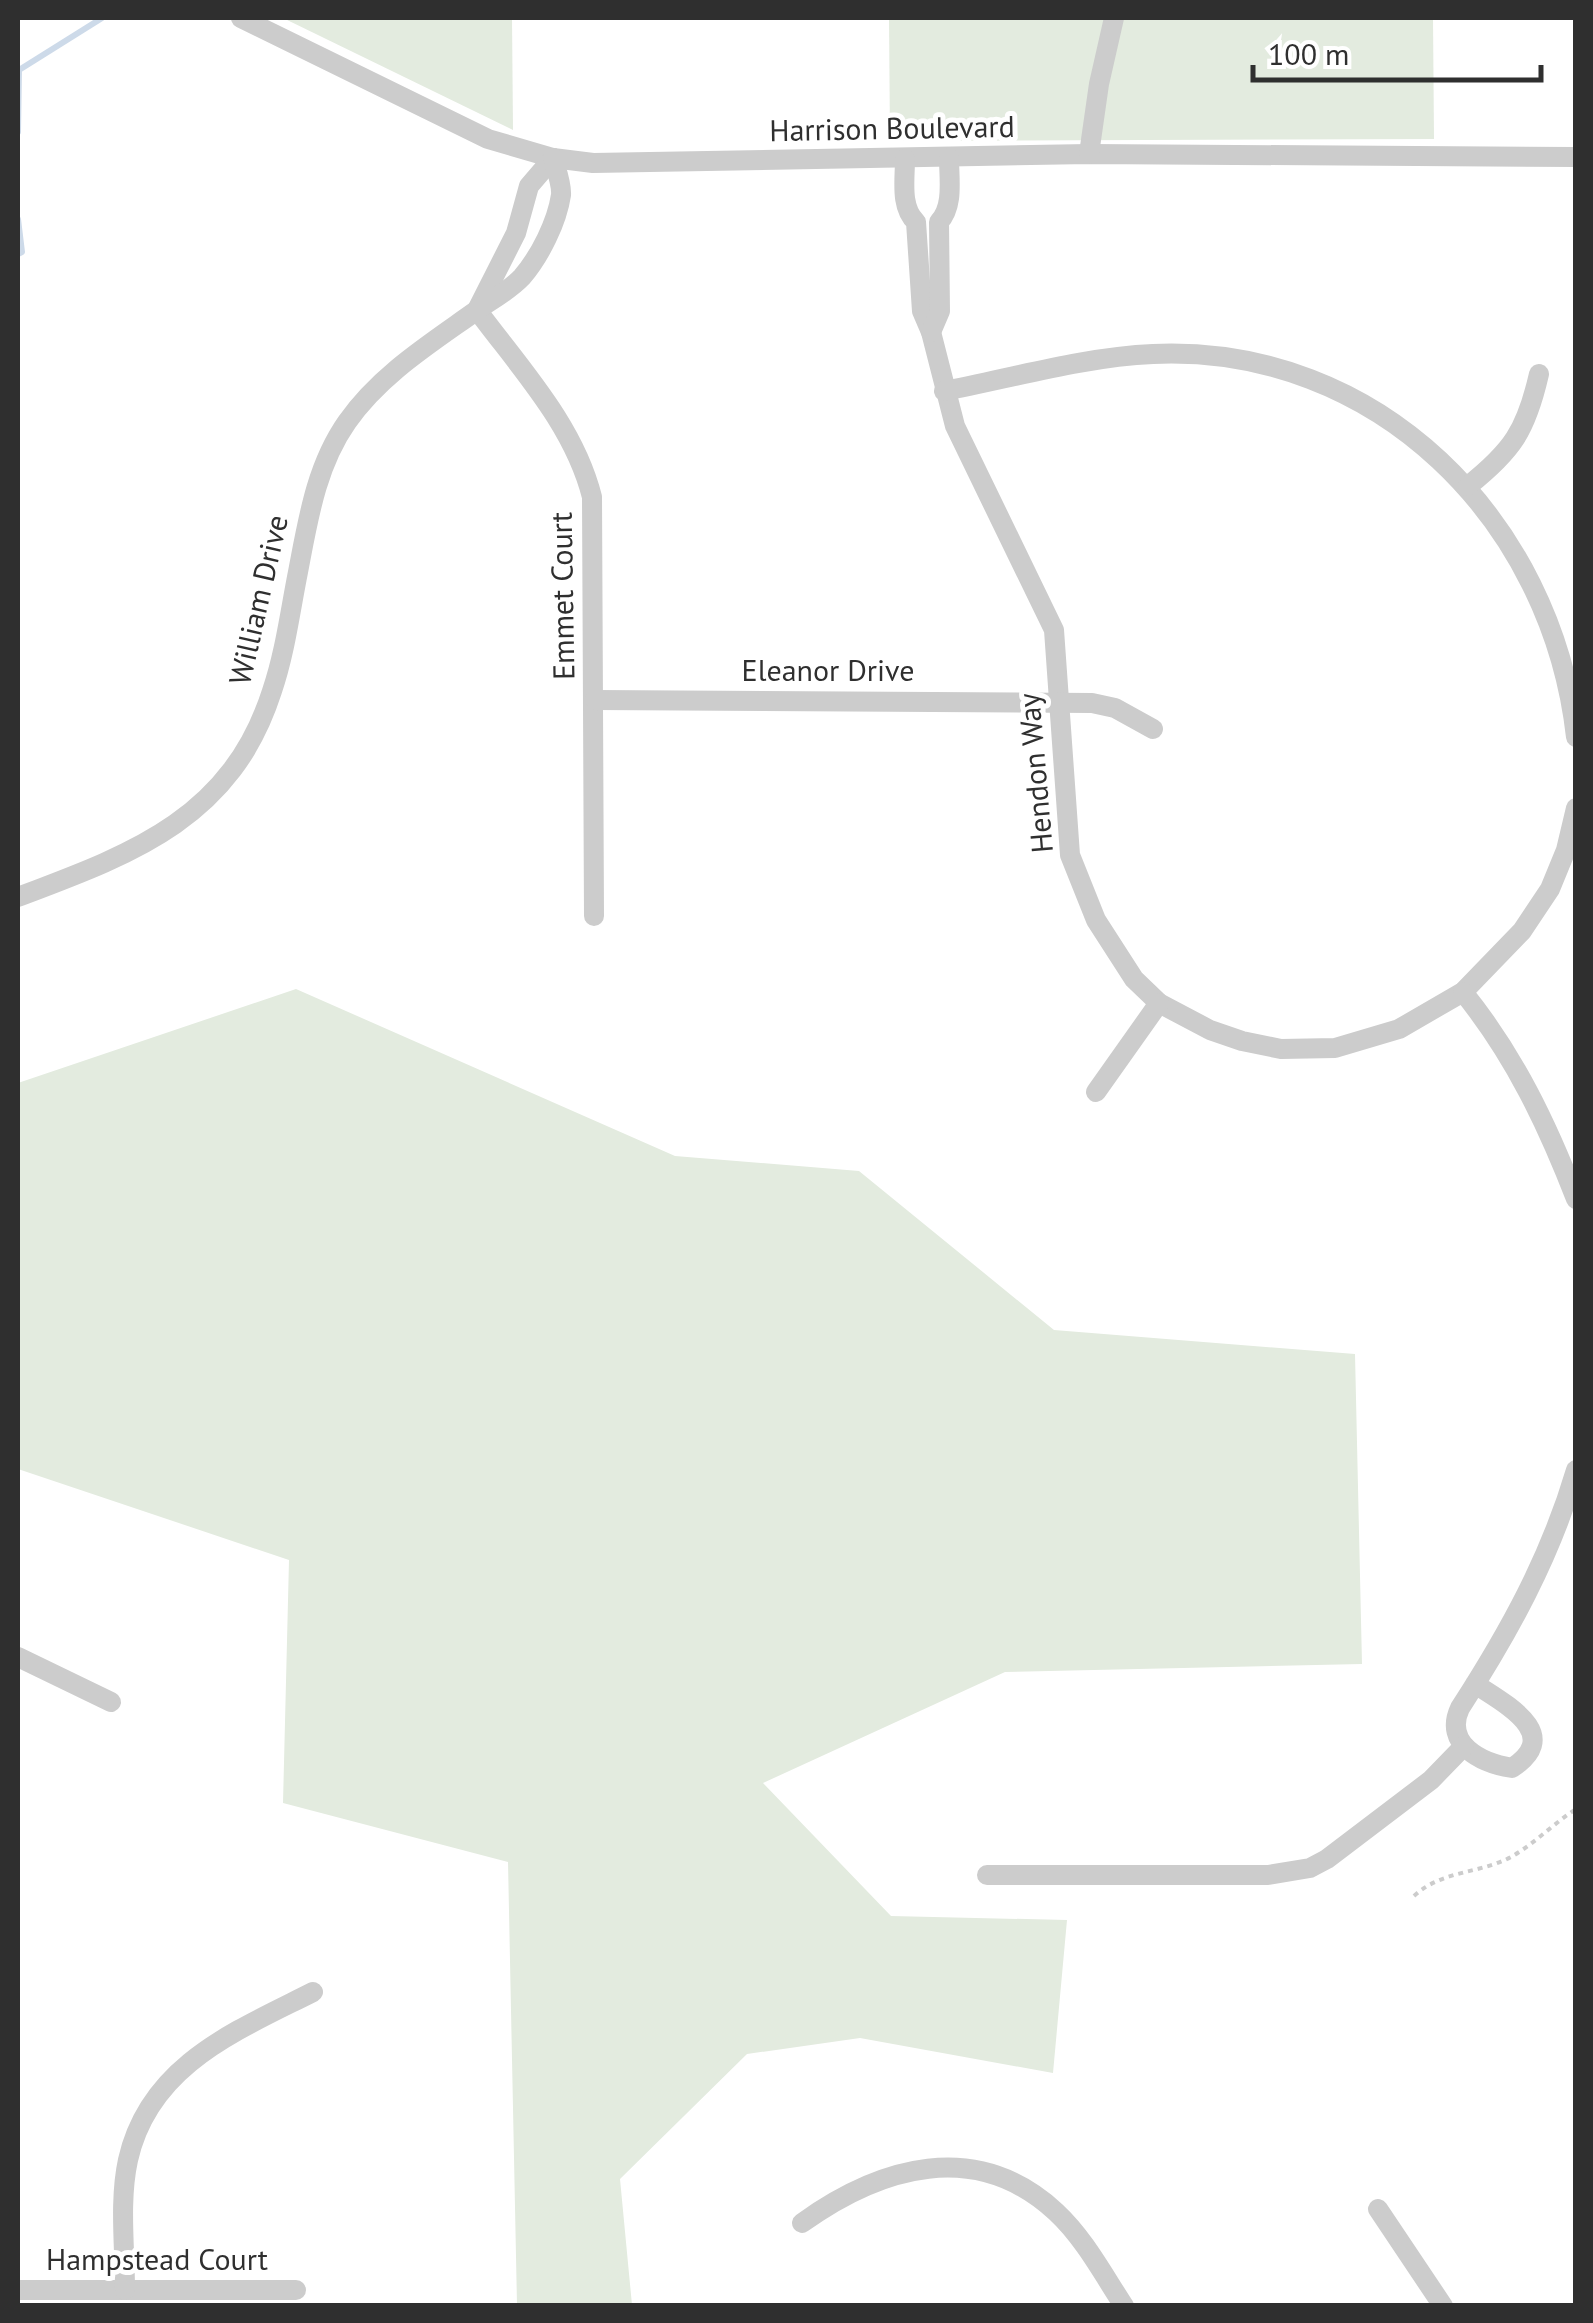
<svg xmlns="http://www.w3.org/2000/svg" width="1593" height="2323" font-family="'PT Sans',sans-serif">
  <rect width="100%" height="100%" fill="#fff"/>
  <g fill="#e3ebdf">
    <path d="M283 18H512L513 130Z"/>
    <path d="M889 18H1433L1434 139 890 141Z"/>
    <path d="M296 989 675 1156 859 1171 1054 1330 1355 1354 1362 1664 1005 1672 763 1783 891 1916 1067 1920 1053 2073 860 2038 747 2054 620 2179 632 2305H517L508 1862 283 1803 289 1560 18 1469V1083Z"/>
  </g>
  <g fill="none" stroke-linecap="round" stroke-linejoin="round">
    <g stroke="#cddae9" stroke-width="6">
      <path d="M18 132 19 70 102 18"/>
      <path d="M18 219 22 252 18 254"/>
    </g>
    <path stroke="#ccc" stroke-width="4" stroke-dasharray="5 5" stroke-linecap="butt" d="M1414 1896C1442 1870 1479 1874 1511 1857 1534 1844 1553 1824 1576 1809"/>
    <g stroke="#ccc" stroke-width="20">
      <path d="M241 18 488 139 553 158 593 163 1089 154 1576 157"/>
      <path d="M1089 154 1099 84 1114 18"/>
      <path d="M905 159C905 180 900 207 916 222L922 311 931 332 955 426 1054 630 1070 855 1096 920 1134 979 1159 1003 1210 1030 1242 1041 1281 1049 1335 1048 1399 1029 1463 992 1522 931 1550 889 1566 850 1576 808"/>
      <path d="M477 310C520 368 574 425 592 497L594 916"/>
      <path d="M477 310 516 233 529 186 553 158"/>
      <path d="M931 332 940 311 939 222C954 206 949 179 949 158"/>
      <path d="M944 391C1012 378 1084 357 1153 354 1377 344 1552 520 1576 737"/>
      <path d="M1468 486C1512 451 1526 431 1539 374"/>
      <path d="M595 700 1092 703 1115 708 1153 729"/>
      <path d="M18 897C132 854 231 819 272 691 285 653 290 612 298 572 308 520 316 466 347 422 379 376 428 345 473 313 489 301 508 292 522 277 540 256 557 222 561 195 562 184 556 169 553 158"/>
      <path d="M1463 992C1514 1055 1547 1124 1576 1199"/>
      <path d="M1096 1092 1159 1003"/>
      <path d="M18 1657 111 1702"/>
      <path d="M1475 1684C1505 1704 1564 1734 1512 1768 1481 1763 1443 1744 1460 1708 1509 1632 1550 1558 1576 1470"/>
      <path d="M987 1875H1268L1310 1868 1327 1859 1431 1780 1464 1746"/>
      <path d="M1378 2209 1443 2306"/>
      <path d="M802 2223C880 2167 976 2138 1056 2212 1084 2238 1103 2274 1124 2306"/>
      <path d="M18 2290H296"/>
      <path d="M125 2290C125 2248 119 2201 128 2160 149 2065 236 2031 313 1992"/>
    </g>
  </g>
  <g text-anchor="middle" stroke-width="10" stroke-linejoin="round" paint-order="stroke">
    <g font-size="30" fill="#2f2f2f" stroke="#fff">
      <text transform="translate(892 129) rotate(-1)" y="10">Harrison Boulevard</text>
      <text transform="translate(563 596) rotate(-91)" y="10">Emmet Court</text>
      <text transform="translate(259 600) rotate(-77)" y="10">William Drive</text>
      <text x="828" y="681">Eleanor Drive</text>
      <text transform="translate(1036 773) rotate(-95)" y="10">Hendon Way</text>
      <text x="157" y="2270">Hampstead Court</text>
    </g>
  </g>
  <rect width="1593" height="2323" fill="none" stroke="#2f2f2f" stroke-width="40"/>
  <path d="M1253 65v15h288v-15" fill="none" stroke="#2f2f2f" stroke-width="5"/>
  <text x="1268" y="65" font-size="30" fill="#2f2f2f" stroke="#ffffff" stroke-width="8" paint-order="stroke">100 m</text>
</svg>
